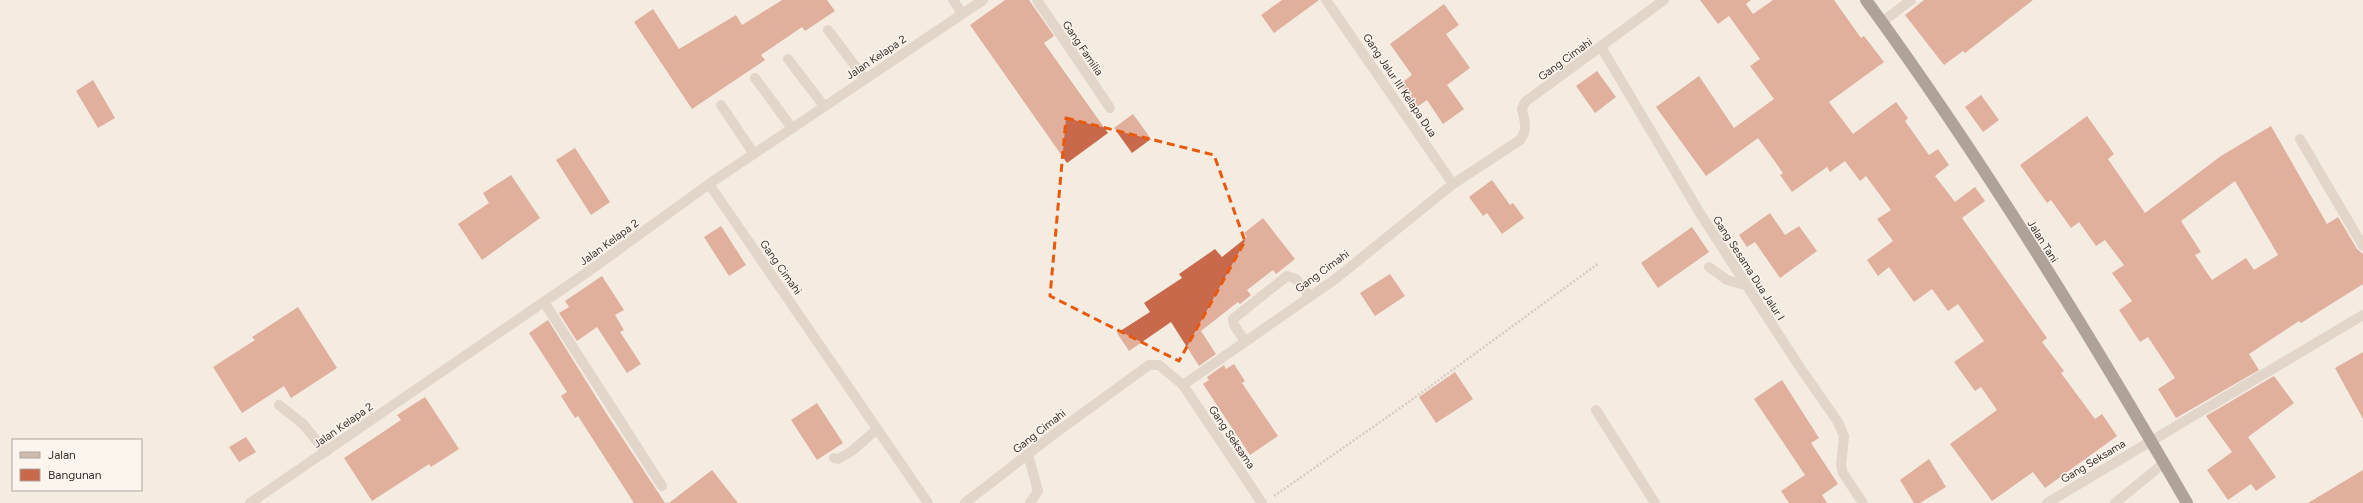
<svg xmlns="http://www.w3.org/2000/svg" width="2363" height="503" font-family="Figtree,sans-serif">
  <rect width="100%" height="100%" fill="#f4ebe1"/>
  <g fill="#c8694b" fill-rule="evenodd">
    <path d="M782 0H827L835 11 805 31 802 27 761 55 765 60 692 109 634 22 653 9 679 49 736 15 742 25Z"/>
    <path d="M1005 0H1029L1054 36 1044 43 1108 133 1067 163 970 25Z"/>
    <path d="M1282 0H1319L1274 33 1261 15Z"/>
    <path d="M1700 0H1751L1746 4 1753 14 1773 0H1834L1861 38 1864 36 1884 62 1829 102 1853 134 1896 102 1908 118 1905 121 1929 155 1938 149 1949 165 1935 176 1955 202 1975 187 1985 201 1962 218 2047 338 2042 342 2064 371 2061 373 2095 419 2102 414 2117 436 2045 488 2033 472 1992 501 1950 444 1997 410 1981 387 1975 391 1954 362 1984 341 1958 304 1948 311 1932 289 1914 302 1889 267 1878 276 1867 260 1893 241 1877 219 1891 210 1866 176 1860 181 1845 161 1830 172 1827 167 1792 192 1780 175 1783 173 1758 138 1706 176 1656 107 1699 76 1734 128 1774 99 1750 66 1760 59 1729 16 1718 24Z"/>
    <path d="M1924 0H2033L1965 53 1963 51 1944 65 1905 15Z"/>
    <path d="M1444 4 1459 25 1446 34 1470 68 1447 85 1464 109 1443 124 1427 100 1417 107 1400 84 1412 75 1390 44Z"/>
    <path d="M1597 71 1616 97 1595 113 1576 86Z"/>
    <path d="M93 80 115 118 98 128 76 91Z"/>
    <path d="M1981 95 1999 120 1983 132 1965 107Z"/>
    <path d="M1133 114 1151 139 1132 153 1114 128Z"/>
    <path d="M2087 116 2114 154 2108 159 2145 213 2221 156 2271 126 2327 224 2338 217 2357 249 2363 254V284L2301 323 2299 321 2249 354 2259 370 2176 418 2158 389 2175 378 2148 337 2140 342 2119 310 2132 301 2112 273 2124 265 2105 240 2096 246 2079 222 2071 228 2051 200 2047 203 2020 165ZM2235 181 2278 255 2254 270 2246 258 2212 280 2195 255 2201 252 2181 221Z"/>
    <path d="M575 148 610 202 591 215 556 160Z"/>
    <path d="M511 175 540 218 482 260 458 224 489 203 483 193Z"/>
    <path d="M1492 180 1510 205 1513 203 1524 218 1502 234 1487 213 1483 216 1469 197Z"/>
    <path d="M1770 213 1785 235 1799 226 1817 251 1780 278 1755 242 1747 247 1739 235Z"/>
    <path d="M1263 218 1295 259 1276 274 1273 270 1247 290 1251 295 1240 304 1238 302 1201 331 1216 354 1199 366 1171 322 1129 351 1117 333 1150 312 1144 303 1182 278 1179 274 1215 249 1222 257 1247 237 1244 233Z"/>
    <path d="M721 226 746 265 729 276 704 237Z"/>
    <path d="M1692 227 1709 252 1658 288 1641 263Z"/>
    <path d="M1390 274 1405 296 1375 316 1360 293Z"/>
    <path d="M602 276 624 310 615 315 624 330 620 332 641 364 627 373 597 327 577 341 559 313 569 307 565 301Z"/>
    <path d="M298 307 337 368 291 398 284 386 242 413 213 367 255 340 252 337Z"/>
    <path d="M548 320 606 413 665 503H634L578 416 575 418 561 396 567 392 529 333Z"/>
    <path d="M2363 352V419L2335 368Z"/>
    <path d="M1234 364 1245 381 1242 383 1278 436 1250 455 1203 384 1209 380 1207 377 1224 365 1226 369Z"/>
    <path d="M1455 372 1473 399 1436 423 1419 397Z"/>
    <path d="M2274 376 2294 403 2248 437 2276 477 2256 491 2251 484 2228 500 2207 470 2232 452 2206 416Z"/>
    <path d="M1782 380 1819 438 1811 443 1838 484 1822 495 1827 503H1789L1781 491 1805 475 1754 399Z"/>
    <path d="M425 397 459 449 431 467 429 464 372 501 344 458 401 420 397 415Z"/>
    <path d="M817 403 843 443 817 460 791 420Z"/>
    <path d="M246 437 256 452 239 462 229 447Z"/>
    <path d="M1929 459 1946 487 1920 503H1914L1900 480Z"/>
    <path d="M712 470 738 503H669Z"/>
    <path d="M2363 470V503H2308Z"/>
  </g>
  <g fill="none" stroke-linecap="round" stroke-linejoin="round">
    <path stroke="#b9a596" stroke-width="2.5" stroke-dasharray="2 2" stroke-linecap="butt" d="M1274 496 1406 404 1599 263"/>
    <g stroke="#cdbbac" stroke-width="10">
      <path d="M953 0 962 13"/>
      <path d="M1037 0 1110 108"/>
      <path d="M1326 0 1453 184"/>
      <path d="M1882 22 1911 0"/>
      <path d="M828 30 865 79"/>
      <path d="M1601 47 1701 215 1799 366 1838 422 1844 436 1841 466 1843 473 1863 503"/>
      <path d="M788 59 824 106"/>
      <path d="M755 78 792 128"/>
      <path d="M721 105 754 154"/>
      <path d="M2300 139 2363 246"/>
      <path d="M709 184 928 503"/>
      <path d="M1709 267 1727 280 1745 285"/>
      <path d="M544 302 662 486"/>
      <path d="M1245 341 1234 325 1233 319 1287 276 1296 279 1309 296"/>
      <path d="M1183 385 1262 503"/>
      <path d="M279 405 303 424 326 452"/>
      <path d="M1596 410 1655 503"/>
      <path d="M1028 455 1038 491 1030 503"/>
      <path d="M834 458 838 459 852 451 877 429"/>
      <path d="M250 503 589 271 709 184 983 0"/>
      <path d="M965 503 1050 437 1149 365H1159L1183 385 1334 280 1453 184 1520 140C1528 129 1525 122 1522 109L1525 102 1664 0"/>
      <path d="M2047 503 2363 315"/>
      <path d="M2115 503 2164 463"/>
    </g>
    <path stroke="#5c4a42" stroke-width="12" d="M1866 0C1983 160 2088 331 2187 503"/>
  </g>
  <path d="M0 0H2363V503H0ZM1066 118 1214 155 1245 241 1179 361 1050 296Z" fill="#f4ebe1" fill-opacity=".55" fill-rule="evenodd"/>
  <path fill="none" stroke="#e8590c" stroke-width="3" stroke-dasharray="8 5" stroke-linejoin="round" d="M1066 118 1214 155 1245 241 1179 361 1050 296Z"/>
  <g text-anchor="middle" stroke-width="3" stroke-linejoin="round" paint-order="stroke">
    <g font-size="11" fill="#3b302b" stroke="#fbf5ee">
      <text transform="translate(1083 48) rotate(56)" y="4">Gang Familia</text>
      <text transform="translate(876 57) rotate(-34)" y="4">Jalan Kelapa 2</text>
      <text transform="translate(1565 59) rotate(-36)" y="4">Gang Cimahi</text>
      <text transform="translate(1400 85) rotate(56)" y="4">Gang Jalur III Kelapa Dua</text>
      <text transform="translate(2043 241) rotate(58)" y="4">Jalan Tani</text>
      <text transform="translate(609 242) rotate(-36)" y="4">Jalan Kelapa 2</text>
      <text transform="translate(781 267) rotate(55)" y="4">Gang Cimahi</text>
      <text transform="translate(1749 268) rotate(57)" y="4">Gang Sesama Dua Jalur I</text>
      <text transform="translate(1322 271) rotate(-36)" y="4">Gang Cimahi</text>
      <text transform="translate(343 425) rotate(-35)" y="4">Jalan Kelapa 2</text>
      <text transform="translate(1039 431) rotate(-38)" y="4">Gang Cimahi</text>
      <text transform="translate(1232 437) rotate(56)" y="4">Gang Seksama</text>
      <text transform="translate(2093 461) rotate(-31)" y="4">Gang Seksama</text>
    </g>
  </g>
  <rect x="12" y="439" width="130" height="52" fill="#fbf5ee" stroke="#aea6a0"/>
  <rect x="20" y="452" width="20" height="6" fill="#cdbbac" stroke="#aea6a0"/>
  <text x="48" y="459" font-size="12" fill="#3b302b">Jalan</text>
  <rect x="20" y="469" width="20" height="12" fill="#c8694b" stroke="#aea6a0"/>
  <text x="48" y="479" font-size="12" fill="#3b302b">Bangunan</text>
</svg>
